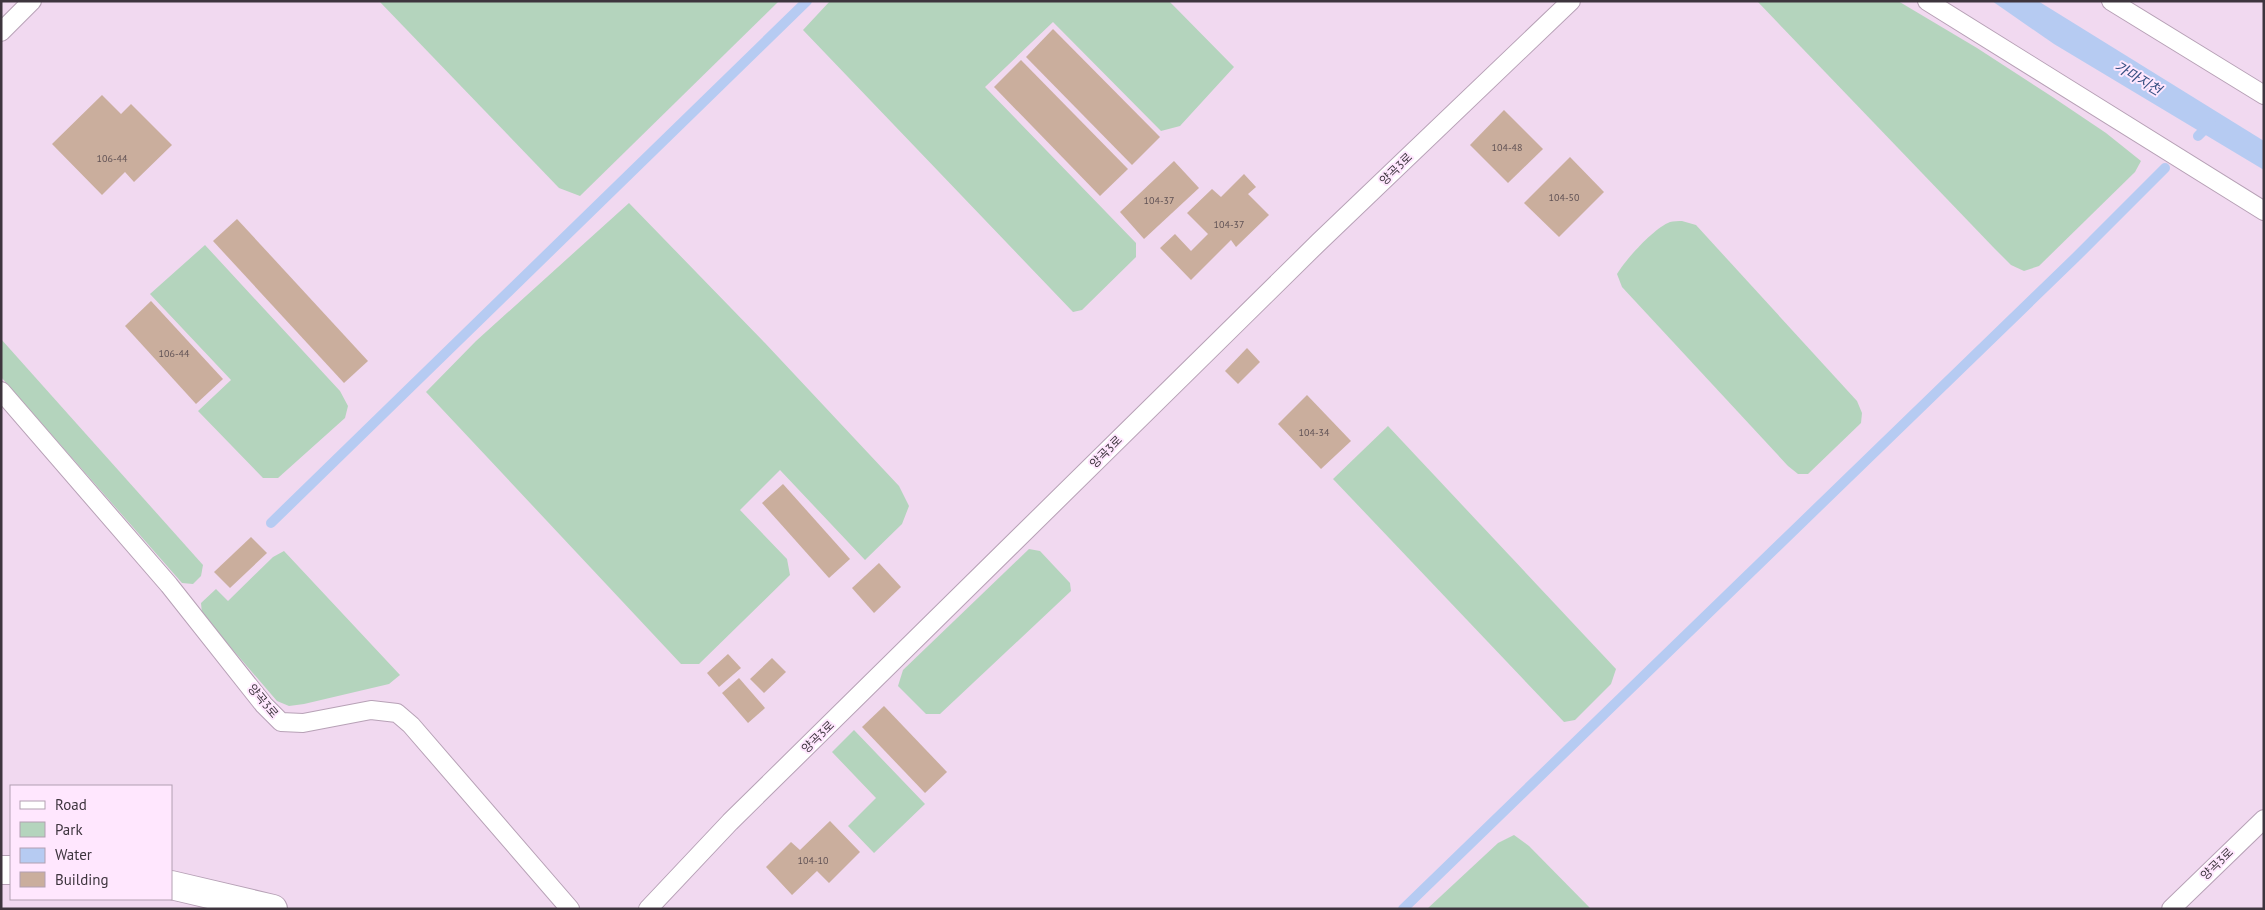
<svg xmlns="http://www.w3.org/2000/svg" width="2265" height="910" font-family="'PT Sans','Noto Sans KR',sans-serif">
  <rect width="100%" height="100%" fill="#f1d9f0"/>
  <g fill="#b4d4bd">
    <path d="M379 1H779L580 196 559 188Z"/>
    <path d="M830 1H1169L1234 67 1180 126 1161 131 1053 22 985 87 1136 243V257L1082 310 1073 312 803 30Z"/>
    <path d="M1757 1H1898L1977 48 2051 96 2106 133 2141 161 2135 172 2039 266 2024 271 2011 265 1994 248Z"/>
    <path d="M629 203 765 343 899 486 909 506 902 524 865 560 780 470 740 510 787 559 790 575 699 664H681L426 392 476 341Z"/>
    <path d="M1682 221 1696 225 1857 401 1862 413 1861 423 1808 474H1798L1788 466 1622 287 1617 274C1626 259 1654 228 1670 222 1673 221 1679 221 1682 221Z"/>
    <path d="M205 245 340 391 348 406 345 418 278 478H263L198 411 231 380 150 294Z"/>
    <path d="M1 339 203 565 201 576 193 584 182 583 1 377Z"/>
    <path d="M1388 426 1616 669 1611 684 1575 720 1564 722 1333 479Z"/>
    <path d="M1029 549 1040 551 1070 583 1071 591 940 714H926L898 686 903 670Z"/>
    <path d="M284 551 400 675 389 684 304 704 289 706 277 701 202 614 201 603 216 589 228 601 273 557Z"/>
    <path d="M854 730 925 804 874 853 848 826 876 798 832 752Z"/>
    <path d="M1514 835 1529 846 1591 909H1427L1498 843Z"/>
  </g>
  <path fill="#b6cbf2" d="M1992 1H2038L2264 141V170L2054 44Z"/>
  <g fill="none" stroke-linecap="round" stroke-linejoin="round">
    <g stroke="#b6cbf2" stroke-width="10">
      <path d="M2198 136 2211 123"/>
      <path d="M271 523 807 1"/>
      <path d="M1403 909 2075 258 2165 168"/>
    </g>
  </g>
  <g fill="#caae9d">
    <path d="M1053 29 1160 137 1132 165 1026 57Z"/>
    <path d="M1021 60 1128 169 1100 196 994 87Z"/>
    <path d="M102 95 121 114 131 104 172 145 134 182 125 172 102 195 52 144Z"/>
    <path d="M1504 110 1543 149 1508 183 1470 145Z"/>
    <path d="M1570 157 1604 192 1559 237 1524 203Z"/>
    <path d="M1174 161 1199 188 1144 239 1120 212Z"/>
    <path d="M1244 174 1256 187 1248 194 1269 215 1236 247 1231 240 1191 280 1160 248 1175 234 1191 251 1208 234 1187 213 1212 189 1221 197Z"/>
    <path d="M237 219 368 361 344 383 213 241Z"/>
    <path d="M151 301 223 379 196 404 125 326Z"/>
    <path d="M1247 348 1260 362 1238 384 1225 371Z"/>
    <path d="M1307 395 1351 441 1321 469 1278 424Z"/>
    <path d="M783 484 850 559 829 578 762 503Z"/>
    <path d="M251 537 267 553 230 588 214 572Z"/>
    <path d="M879 563 901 587 874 613 852 588Z"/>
    <path d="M728 654 741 668 719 687 707 673Z"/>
    <path d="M772 658 786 672 764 693 750 679Z"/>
    <path d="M739 678 765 708 748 723 722 693Z"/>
    <path d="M884 706 947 772 925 793 862 727Z"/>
    <path d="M830 821 860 852 829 883 817 871 792 895 766 867 791 842 800 850Z"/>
  </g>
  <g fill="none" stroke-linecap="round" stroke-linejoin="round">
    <defs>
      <g id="lane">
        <path d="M1927 1 2264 211"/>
        <path d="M2111 1 2264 95"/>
        <path d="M1 32 32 1"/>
        <path d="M1 391 169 585 264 705 281 722 303 723 371 710 397 713 411 725 570 909"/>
        <path d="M648 909 730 822 1319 242 1571 1"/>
        <path d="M2171 909 2264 819"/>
      </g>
      <g id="secondary">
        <path d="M1 870H11"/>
        <path d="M171 885 273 909"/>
      </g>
    </defs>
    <use href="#lane" stroke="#b7a1b6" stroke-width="20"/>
    <use href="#secondary" stroke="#b7a1b6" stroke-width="30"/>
    <use href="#lane" stroke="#fff" stroke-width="18"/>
    <use href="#secondary" stroke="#fff" stroke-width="28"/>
  </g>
  <g text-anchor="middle" stroke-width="4" stroke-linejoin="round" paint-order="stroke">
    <g font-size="10" fill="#615356">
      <text x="1507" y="151">104-48</text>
      <text x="112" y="162">106-44</text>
      <text x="1564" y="201">104-50</text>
      <text x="1159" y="204">104-37</text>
      <text x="1229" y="228">104-37</text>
      <text x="174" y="357">106-44</text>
      <text x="1314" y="436">104-34</text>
      <text x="813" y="864">104-10</text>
    </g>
    <g font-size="12" fill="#3e353e" stroke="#ffe7fe">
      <text transform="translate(1396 169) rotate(-44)" y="4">양곡3로</text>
      <text transform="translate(1106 452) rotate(-45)" y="4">양곡3로</text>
      <text transform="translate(263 701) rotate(50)" y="4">양곡3로</text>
      <text transform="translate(818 737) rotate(-44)" y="4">양곡3로</text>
      <text transform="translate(2217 864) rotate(-44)" y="4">양곡3로</text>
    </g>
    <g font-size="14" font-style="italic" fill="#375183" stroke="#ffe7fe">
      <text transform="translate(2138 78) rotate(31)" y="5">가마지천</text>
    </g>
  </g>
  <rect width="2265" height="910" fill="none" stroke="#3e353e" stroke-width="5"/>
  <rect x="10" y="785" width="162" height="115" fill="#ffe7fe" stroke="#b2a0b1"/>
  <rect x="20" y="801" width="25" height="8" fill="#ffffff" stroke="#b2a0b1"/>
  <text x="55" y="810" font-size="15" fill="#3e353e">Road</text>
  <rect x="20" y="822" width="25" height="15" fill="#b4d4bd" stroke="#b2a0b1"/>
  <text x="55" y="835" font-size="15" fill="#3e353e">Park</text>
  <rect x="20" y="848" width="25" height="15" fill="#b6cbf2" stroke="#b2a0b1"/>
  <text x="55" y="860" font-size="15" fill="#3e353e">Water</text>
  <rect x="20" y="872" width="25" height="15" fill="#caae9d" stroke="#b2a0b1"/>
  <text x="55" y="885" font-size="15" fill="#3e353e">Building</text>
</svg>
